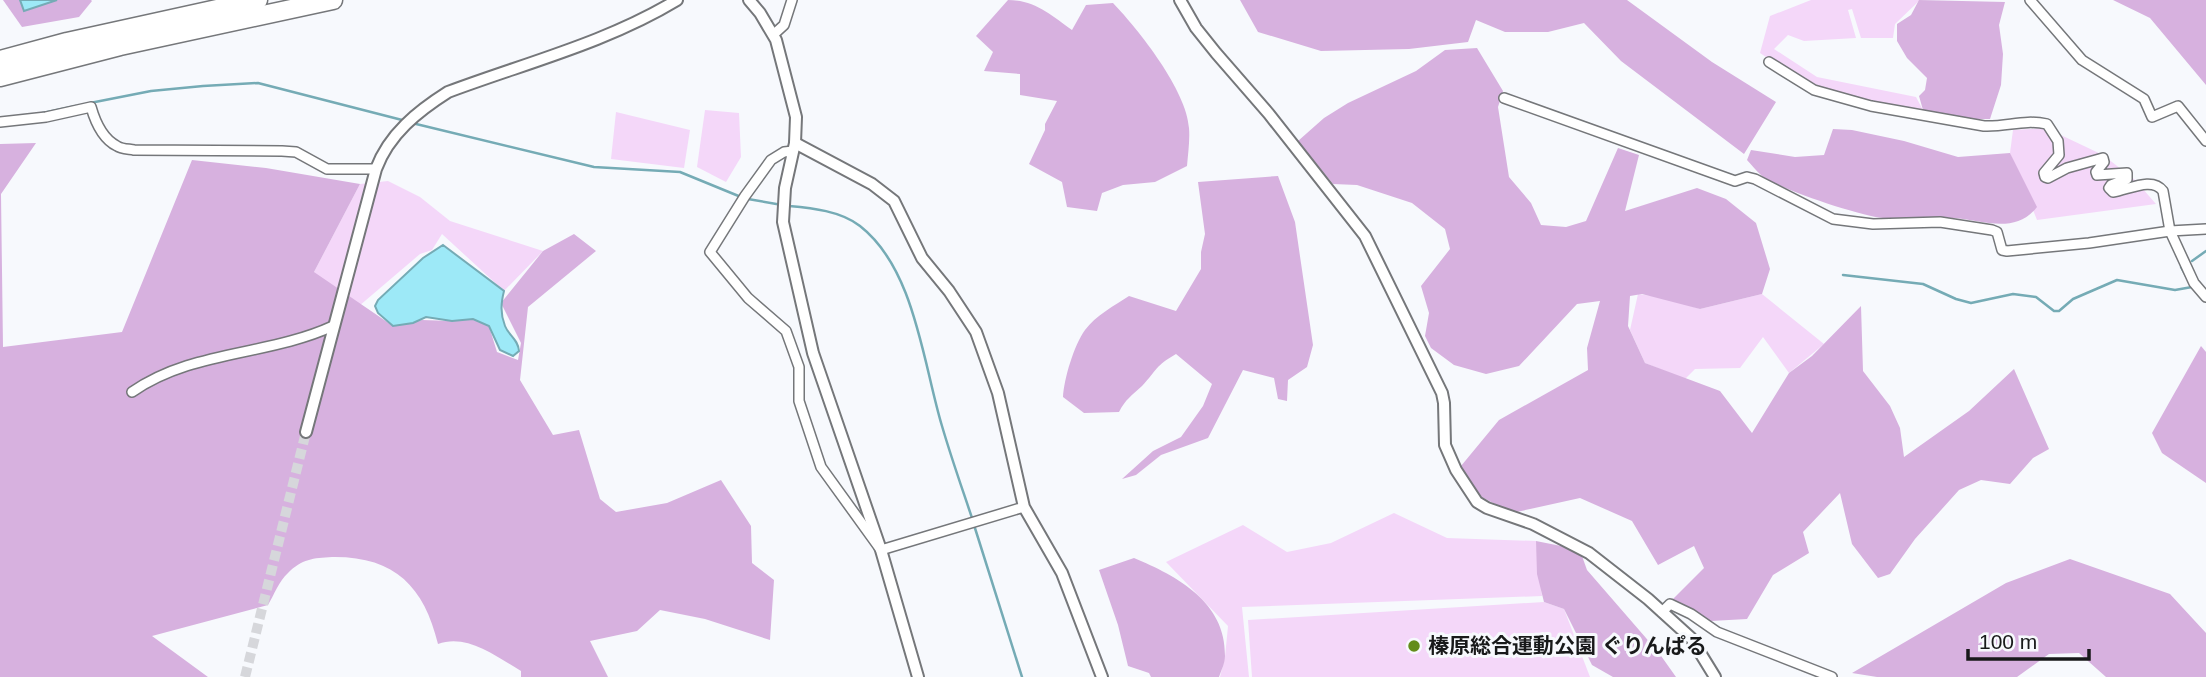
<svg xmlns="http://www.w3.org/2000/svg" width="2206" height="677" font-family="Helvetica,'Noto Sans JP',sans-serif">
  <rect width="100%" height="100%" fill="#f7f9fd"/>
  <g fill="#f4d7f9">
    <path d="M1811 0H1920L1895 24 1893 38H1861L1852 9 1848 10 1856 38 1804 41 1788 35 1774 49 1817 77 1916 97 1923 110 1817 91 1760 53 1770 16Z"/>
    <path d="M705 110 739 113 741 157 726 182 697 167Z"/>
    <path d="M616 112 690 130 684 168 611 159Z"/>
    <path d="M2046 128 2103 155 2135 180 2156 204 2037 220 2010 153 2013 130Z"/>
    <path d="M388 181 420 197 450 221 543 251 504 291 442 234 432 250 420 254 345 318 314 272 360 184Z"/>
    <path d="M1638 294 1666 298 1700 309 1762 294 1824 344 1789 373 1763 337 1740 368 1695 369 1685 379 1645 363 1630 330Z"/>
    <path d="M1394 513 1447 538 1536 541 1542 596 1242 607 1249 677H1220L1225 657 1228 626 1166 562 1243 525 1287 552 1331 543Z"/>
    <path d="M1544 602 1564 609 1590 677H1252L1248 620Z"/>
  </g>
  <g fill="#d7b1df">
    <path d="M3 0H91L92 1 79 17 22 27Z"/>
    <path d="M1008 0C1035 0 1051 15 1072 30L1086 5 1113 3C1139 30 1187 91 1189 128 1190 140 1188 154 1187 166L1155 182 1123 185 1102 193 1097 211 1067 207 1062 182 1029 164 1045 130V124L1057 101 1020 95V74L984 71 993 52 976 36Z"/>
    <path d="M1240 0H1627L1712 62 1776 102 1744 154 1621 61 1584 23 1548 32H1505L1476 20 1468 42 1409 49 1321 51 1258 32Z"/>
    <path d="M1919 0 2005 2 1999 25 2003 54 2001 85 1990 119H1967L1923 110 1919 96 1925 90 1927 78 1907 58 1897 41V24L1911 15Z"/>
    <path d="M2113 0H2206V85L2150 18Z"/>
    <path d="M1477 48 1503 91 1498 107 1509 177 1531 203 1541 225 1566 227 1586 221 1618 148 1639 155 1625 211 1697 188 1726 199 1756 223 1770 269 1762 294 1700 309 1642 294 1630 296 1628 326 1645 363 1720 391 1752 433 1789 373 1812 356 1861 306 1863 371 1890 406 1900 428 1904 457 1969 411 2014 369 2049 449 2033 458 2010 484 1981 480 1959 490 1915 539 1890 574 1878 578 1852 544 1840 493 1803 532 1809 553 1773 575 1747 619 1711 621 1672 600 1704 568 1694 546 1658 565 1632 521 1580 498 1512 513 1478 495 1461 466 1499 420 1588 370 1587 348 1600 301 1577 304 1519 366 1486 374 1454 365 1431 348 1425 336 1429 313 1421 286 1450 249 1445 229 1412 203 1357 185 1333 184 1298 141 1324 118 1348 103 1416 71 1445 50Z"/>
    <path d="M1833 129 1852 130 1904 141 1958 157 2010 153 2037 207C2015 235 1983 220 1953 218 1930 217 1906 221 1883 218 1860 216 1779 189 1762 176 1756 171 1752 165 1747 160L1751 150 1795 157 1824 155Z"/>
    <path d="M36 143 1 194 3 347 122 332 192 160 266 168 360 184 314 272 393 326 422 320 452 321 473 319 489 326 497 352 518 360 521 343 501 303 543 251 574 234 596 251 528 307 520 380 553 435 579 430 600 499 616 512 667 503 721 480 751 526 752 563 774 580 770 640 705 619 660 610 637 631 590 641 608 677H521V671C497 657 467 633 438 644 424 586 394 556 332 557 313 558 302 559 288 573 279 581 274 595 268 605L152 636 208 677H0V144Z"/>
    <path d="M1278 176 1295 222 1313 345 1307 367 1288 380 1287 401 1278 399 1274 378 1243 370 1208 438 1161 455 1136 475 1122 479 1153 451 1181 437 1203 406 1212 384 1176 354C1155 366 1157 370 1142 386 1132 395 1125 400 1119 412L1084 413 1063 397C1064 379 1074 345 1085 330 1095 316 1115 305 1129 296L1176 311 1201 269V252L1205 234 1198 182Z"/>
    <path d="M2201 346 2206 352V483L2162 453 2152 433Z"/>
    <path d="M1536 541 1566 547 1582 556 1587 570 1659 653 1676 677H1613L1592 665 1564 609 1544 602 1537 574Z"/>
    <path d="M1134 558C1177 576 1226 602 1225 656 1225 663 1221 671 1219 677H1151L1149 673 1128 666 1118 625 1099 570Z"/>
    <path d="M2070 559 2170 594 2206 633V677H2106L2079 653 2049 654 2017 677H1877L1852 673 2006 583Z"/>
  </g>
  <g fill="#9de9f7" stroke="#75abb5" stroke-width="2">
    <path d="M20 0H57L24 11Z"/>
    <path d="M443 245 504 291C501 303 500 313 505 326 509 336 518 339 519 351L513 356 500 350 489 326 473 319 452 321 426 317 413 323 393 326 378 313 375 306 378 300 423 258Z"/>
  </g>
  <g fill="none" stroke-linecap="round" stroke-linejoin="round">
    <g stroke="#75abb5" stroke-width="2.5">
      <path d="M90 103 151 91 203 86 258 83 406 121"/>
      <path d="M38 114 76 106"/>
      <path d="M412 123 594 167 680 172 741 197"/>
      <path d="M748 199 782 205"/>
      <path d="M789 206C812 208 841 211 860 226 915 269 923 363 942 426 951 457 962 488 972 518"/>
      <path d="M2192 261 2206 251"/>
      <path d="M2181 267 2186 276"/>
      <path d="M1843 275 1923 284 1956 299 1971 303 2013 294 2036 297 2054 311H2059L2073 299 2117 280 2175 290 2192 287 2191 285"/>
      <path d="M974 525 1022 677"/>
    </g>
    <path stroke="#d6d7db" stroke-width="10" stroke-dasharray="10 5" stroke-linecap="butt" d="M245 677 306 432"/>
    <defs>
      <g id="minor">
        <path d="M2030 0 2082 60 2144 99 2152 117 2178 106 2206 141"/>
        <path d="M773 35 784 25 792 0"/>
        <path d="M1769 62 1814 90 1871 106 1984 126C2008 127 2023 119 2047 124L2058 141 2059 155 2044 173 2045 177 2048 178 2067 168 2103 158 2104 162 2096 172 2097 175 2127 173V179L2111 185 2109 188 2113 192C2128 190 2152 176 2163 191L2170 231 2194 283 2206 297"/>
        <path d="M1504 98 1735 181 1747 177 1755 179 1833 219 1873 224 1940 222 1992 230 1997 232 2002 250 2007 251 2089 243 2170 231 2206 229"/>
        <path d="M0 122 46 117 91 107C95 121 103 139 117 146 121 149 129 149 134 150L282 151 296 152 327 169H376"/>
        <path d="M793 151 784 152 771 160 745 196 710 252 748 298 786 331 799 367V401L821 467 881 550 1024 507"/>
        <path d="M132 392C192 350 268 356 333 326"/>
        <path d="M1662 612 1670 604 1691 614 1717 632 1832 677"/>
      </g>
      <g id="tertiary">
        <path d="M749 0 760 13 776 40 796 117 795 143 785 188 783 222 813 353 881 550 918 677"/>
        <path d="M1180 0 1196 28 1216 53 1269 114 1365 236 1442 393 1444 403 1445 445 1456 470 1477 502 1487 508 1533 524 1589 553 1648 599 1691 638 1715 677"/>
        <path d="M795 143 872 184 894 201 922 258 949 291 976 332 998 393 1024 507 1062 573 1102 677"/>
        <path d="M306 432 376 169C389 134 418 111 448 92 525 63 606 43 677 0"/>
      </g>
      <g id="motorway">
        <path d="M0 60 67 42 258 0"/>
        <path d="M0 77 120 46 333 0"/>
      </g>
    </defs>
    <use href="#minor" stroke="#75777a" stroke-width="12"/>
    <use href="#tertiary" stroke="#75777a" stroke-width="14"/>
    <use href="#motorway" stroke="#75777a" stroke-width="21"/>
    <use href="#minor" stroke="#fff" stroke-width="9"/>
    <use href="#tertiary" stroke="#fff" stroke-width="10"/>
    <use href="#motorway" stroke="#fff" stroke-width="18"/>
  </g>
  <circle fill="#638c1a" stroke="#f7f9fd" stroke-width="2.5" cx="1414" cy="646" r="7"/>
  <g text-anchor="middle" stroke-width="6" stroke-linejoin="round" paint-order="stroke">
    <g font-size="21" font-weight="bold" fill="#18191a" stroke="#f7f9fd" text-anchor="start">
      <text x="1428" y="653">榛原総合運動公園 ぐりんぱる</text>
    </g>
  </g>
  <path d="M1968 649v10h121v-10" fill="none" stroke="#18191a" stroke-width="3.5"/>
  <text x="1979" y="649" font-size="21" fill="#18191a" stroke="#f7f9fd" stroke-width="5" paint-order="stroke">100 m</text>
</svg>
